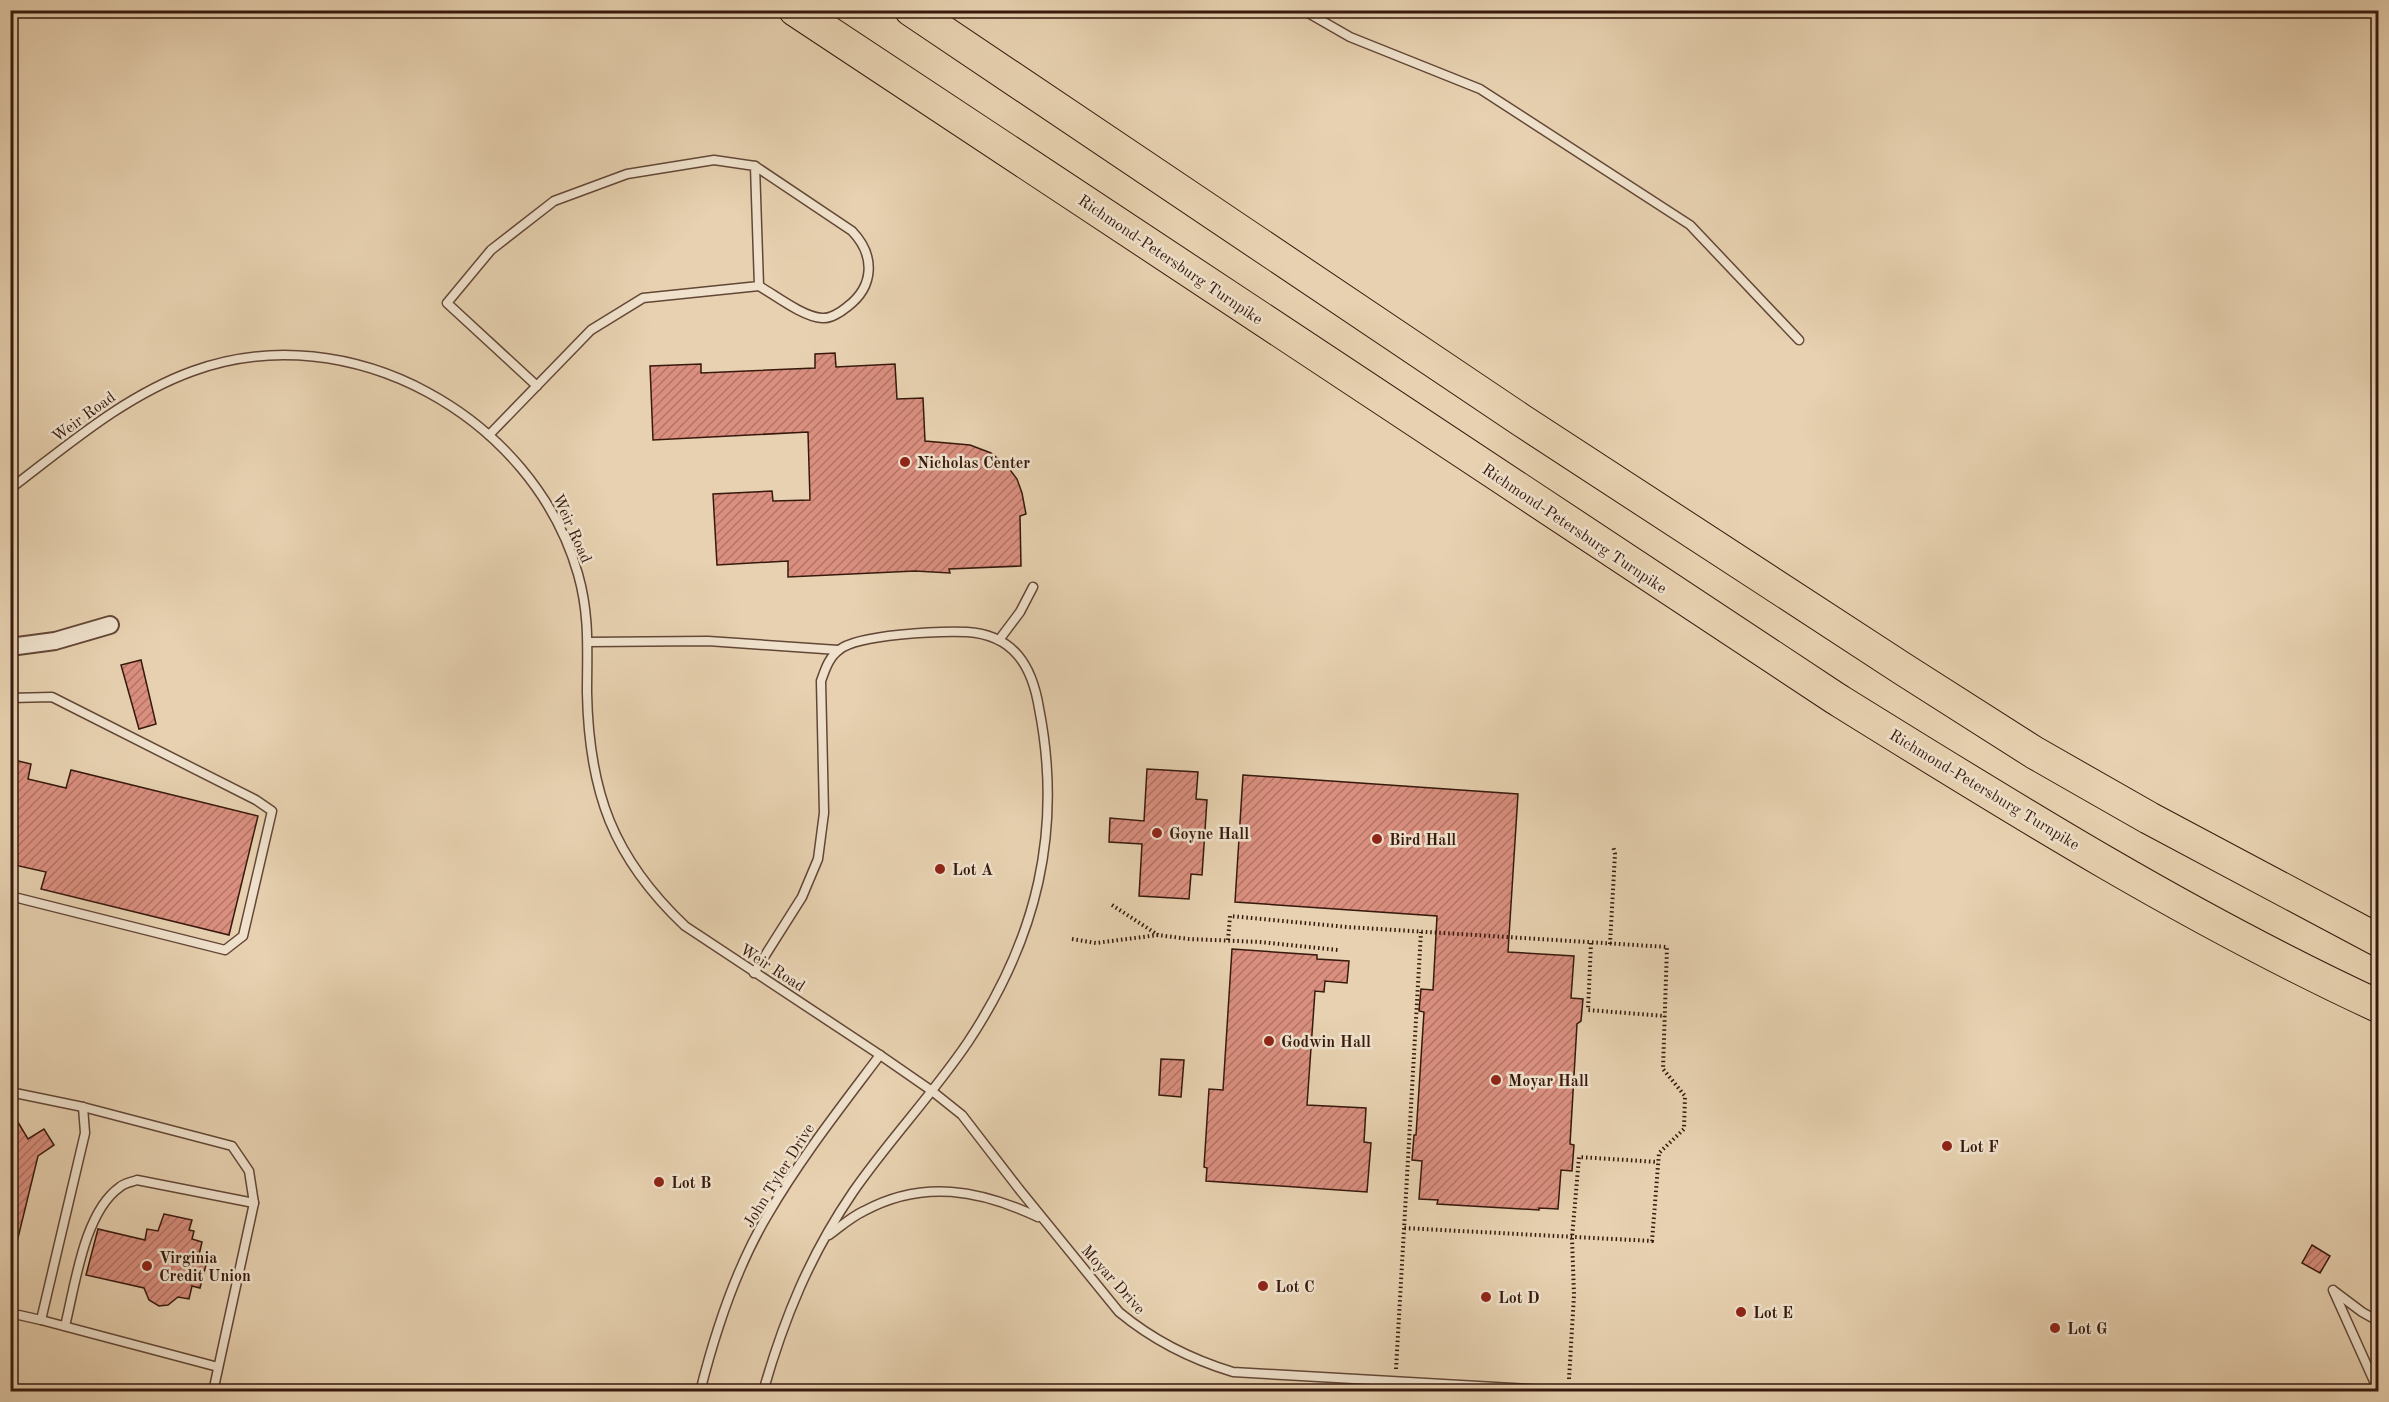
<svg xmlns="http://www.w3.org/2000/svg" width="2389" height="1402" font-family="'Old Standard TT',serif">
  <defs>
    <pattern id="building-hatch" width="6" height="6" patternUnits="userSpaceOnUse" patternTransform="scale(1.5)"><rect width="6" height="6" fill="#da8f7f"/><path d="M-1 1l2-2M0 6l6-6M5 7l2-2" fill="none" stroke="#b27466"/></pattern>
  </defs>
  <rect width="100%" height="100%" fill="#e7d1b0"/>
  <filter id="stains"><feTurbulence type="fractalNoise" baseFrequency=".00333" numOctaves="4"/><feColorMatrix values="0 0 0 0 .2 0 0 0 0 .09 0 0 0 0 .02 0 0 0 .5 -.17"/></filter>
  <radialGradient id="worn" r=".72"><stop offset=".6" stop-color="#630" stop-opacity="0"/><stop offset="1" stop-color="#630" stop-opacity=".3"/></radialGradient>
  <g fill="url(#building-hatch)" stroke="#37190d" stroke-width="1.5">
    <path d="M835 353 836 367 895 364 897 399 923 398 925 441 970 445 991 453 1008 467 1017 479 1022 493 1026 514 1020 516 1021 566 949 569 950 573 915 571 788 577V561L717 565 713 494 772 491 773 501 810 500 808 432 653 440 650 366 701 364V373L815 368V354Z"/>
    <path d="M141 660 156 724 139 729 121 665Z"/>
    <path d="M10 759 31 764 28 779 66 788 71 770 258 816 229 935 41 889 46 872 10 864Z"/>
    <path d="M1147 769 1198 772 1196 799 1207 800 1202 875 1191 874 1189 899 1139 896 1142 844 1109 842 1110 818 1144 821Z"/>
    <path d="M1243 775 1518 794 1508 952 1574 956 1571 998 1583 999 1581 1021 1577 1024 1570 1144 1574 1145 1572 1171 1561 1170 1558 1209 1539 1208V1210L1437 1204 1438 1200 1419 1199 1422 1161 1412 1160 1414 1135H1416L1424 1012 1419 1011 1421 989 1433 990 1437 916 1235 902Z"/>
    <path d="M1232 949 1317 955V959L1349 961 1347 983 1325 981 1324 992 1315 991 1307 1105 1366 1108 1364 1142 1371 1143 1367 1192 1206 1181 1207 1168 1204 1167 1209 1089 1223 1090Z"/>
    <path d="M1161 1059 1184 1060 1181 1097 1159 1095Z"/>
    <path d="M10 1109 28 1139 44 1129 54 1145 38 1156 17 1242 10 1241Z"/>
    <path d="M164 1214 192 1220 189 1230 194 1231 192 1239 202 1242 199 1255 208 1257 200 1288 192 1286 189 1299 178 1297 168 1305 159 1306 149 1300 144 1288 86 1275 98 1229 145 1240 147 1229 158 1231Z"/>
    <path d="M2312 1245 2330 1256 2320 1273 2302 1263Z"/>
  </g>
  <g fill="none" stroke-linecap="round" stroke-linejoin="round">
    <defs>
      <g id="lane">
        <path d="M1303 10 1350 37 1480 89 1690 225 1799 340"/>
        <path d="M755 166 852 231C875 255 875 286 847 307 841 312 830 319 822 318 803 317 775 295 759 286"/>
        <path d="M489 435 591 330 643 298 759 286 755 166 714 160 627 174 554 201 491 250 447 303 537 386"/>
        <path d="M10 489C68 445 124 396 193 371 350 314 533 417 578 574 590 616 587 651 587 693 589 792 613 858 685 926L880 1055 932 1091 962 1115 1019 1189 1119 1312C1154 1341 1190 1359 1233 1372L1581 1392"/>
        <path d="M999 640 1020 612 1033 587"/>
        <path d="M588 642 708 641 838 650"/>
        <path d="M10 698 52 697 256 800 272 811 243 936 225 950 10 896"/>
        <path d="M754 973 802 897 818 859 824 813 821 681C825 670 829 657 839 650 858 634 941 631 967 632 1014 635 1032 666 1039 708 1063 830 1037 938 968 1042 933 1094 889 1140 853 1192 810 1255 784 1318 763 1392"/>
        <path d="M10 1092 83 1107 232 1146 249 1171 254 1203 213 1392"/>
        <path d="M83 1107 85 1133 41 1320 218 1367"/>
        <path d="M829 1235C840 1227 851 1217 864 1211 923 1179 980 1190 1038 1217"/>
        <path d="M2333 1290 2378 1390"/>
        <path d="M2334 1291 2362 1312 2378 1321"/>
        <path d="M10 1313 41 1320"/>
        <path d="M65 1326C75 1286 84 1212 120 1187 124 1183 132 1182 137 1180L254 1203"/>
        <path d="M700 1392C715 1332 735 1270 767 1216 800 1159 841 1107 880 1055"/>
      </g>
      <path id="street" d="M10 647 55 641 110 625"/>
      <g id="highway">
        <path d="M795 10 1835 698C2012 808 2190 919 2378 1006"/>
        <path d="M911 10 1521 420 1903 669 2035 753 2149 818 2378 940"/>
      </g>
    </defs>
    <use href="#lane" stroke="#634736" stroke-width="11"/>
    <use href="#street" stroke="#634736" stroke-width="20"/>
    <use href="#highway" stroke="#37190d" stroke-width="34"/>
    <g stroke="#37190d" stroke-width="4" stroke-dasharray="1.5 3" stroke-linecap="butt">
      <path d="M1112 905 1158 935"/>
      <path d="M1072 939 1096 943 1158 935 1189 939 1260 942 1338 950"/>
      <path d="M1228 940 1230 916 1347 927 1667 947 1663 1069 1685 1096 1684 1129 1659 1153 1652 1241 1403 1228"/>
      <path d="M1591 943 1588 1010 1665 1016"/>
      <path d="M1610 944 1615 854 1613 846"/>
      <path d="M1396 1369 1421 932"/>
      <path d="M1569 1379 1574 1295 1572 1238 1579 1157 1658 1162"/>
    </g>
    <use href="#lane" stroke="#efe1cc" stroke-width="8"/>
    <use href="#street" stroke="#efe1cc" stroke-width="16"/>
    <use href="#highway" stroke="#e7d1b0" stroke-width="32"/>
  </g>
  <g fill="#8f2418" stroke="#efe1cc" stroke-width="2">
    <circle cx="905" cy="462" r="6"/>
    <circle cx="1157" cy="833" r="6"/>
    <circle cx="1377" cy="839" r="6"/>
    <circle cx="940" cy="869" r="6"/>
    <circle cx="1269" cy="1041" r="6"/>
    <circle cx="1496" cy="1080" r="6"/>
    <circle cx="1947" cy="1146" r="6"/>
    <circle cx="659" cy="1182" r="6"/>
    <circle cx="147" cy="1266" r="6"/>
    <circle cx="1263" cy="1286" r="6"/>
    <circle cx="1486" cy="1297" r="6"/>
    <circle cx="1741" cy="1312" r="6"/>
    <circle cx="2055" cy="1328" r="6"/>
  </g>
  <g text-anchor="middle" stroke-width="5" stroke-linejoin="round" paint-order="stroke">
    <g font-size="16" fill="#37190d" stroke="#efe1cc">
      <text transform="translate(1171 259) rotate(34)" y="6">Richmond-Petersburg Turnpike</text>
      <text transform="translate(83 416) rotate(-36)" y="6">Weir Road</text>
      <text transform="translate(573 528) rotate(66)" y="6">Weir Road</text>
      <text transform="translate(1575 528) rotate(34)" y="6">Richmond-Petersburg Turnpike</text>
      <text transform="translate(1985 789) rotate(31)" y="6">Richmond-Petersburg Turnpike</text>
      <text transform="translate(773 967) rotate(33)" y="6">Weir Road</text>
      <text transform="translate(778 1175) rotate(-58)" y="6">John Tyler Drive</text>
      <text transform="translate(1114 1279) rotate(48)" y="6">Moyar Drive</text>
    </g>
    <g font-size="16" font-weight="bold" fill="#37190d" stroke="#efe1cc" text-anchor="start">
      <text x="917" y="468">Nicholas Center</text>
      <text x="1169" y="839">Goyne Hall</text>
      <text x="1389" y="845">Bird Hall</text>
      <text x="952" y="875">Lot A</text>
      <text x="1281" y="1047">Godwin Hall</text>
      <text x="1508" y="1086">Moyar Hall</text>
      <text x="1959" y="1152">Lot F</text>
      <text x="671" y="1188">Lot B</text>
      <text x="159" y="1263">Virginia<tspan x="159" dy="18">Credit Union</tspan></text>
      <text x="1275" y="1292">Lot C</text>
      <text x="1498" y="1303">Lot D</text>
      <text x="1753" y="1318">Lot E</text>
      <text x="2067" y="1334">Lot G</text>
    </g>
  </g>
  <rect width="2389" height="1402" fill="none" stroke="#e7d1b0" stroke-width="36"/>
  <rect x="12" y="12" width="2365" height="1378" fill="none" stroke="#37190d" stroke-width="3"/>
  <rect x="18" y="18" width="2353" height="1366" fill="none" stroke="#37190d" stroke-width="1.5"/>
  <rect width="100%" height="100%" filter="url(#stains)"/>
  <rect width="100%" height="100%" fill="url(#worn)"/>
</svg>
